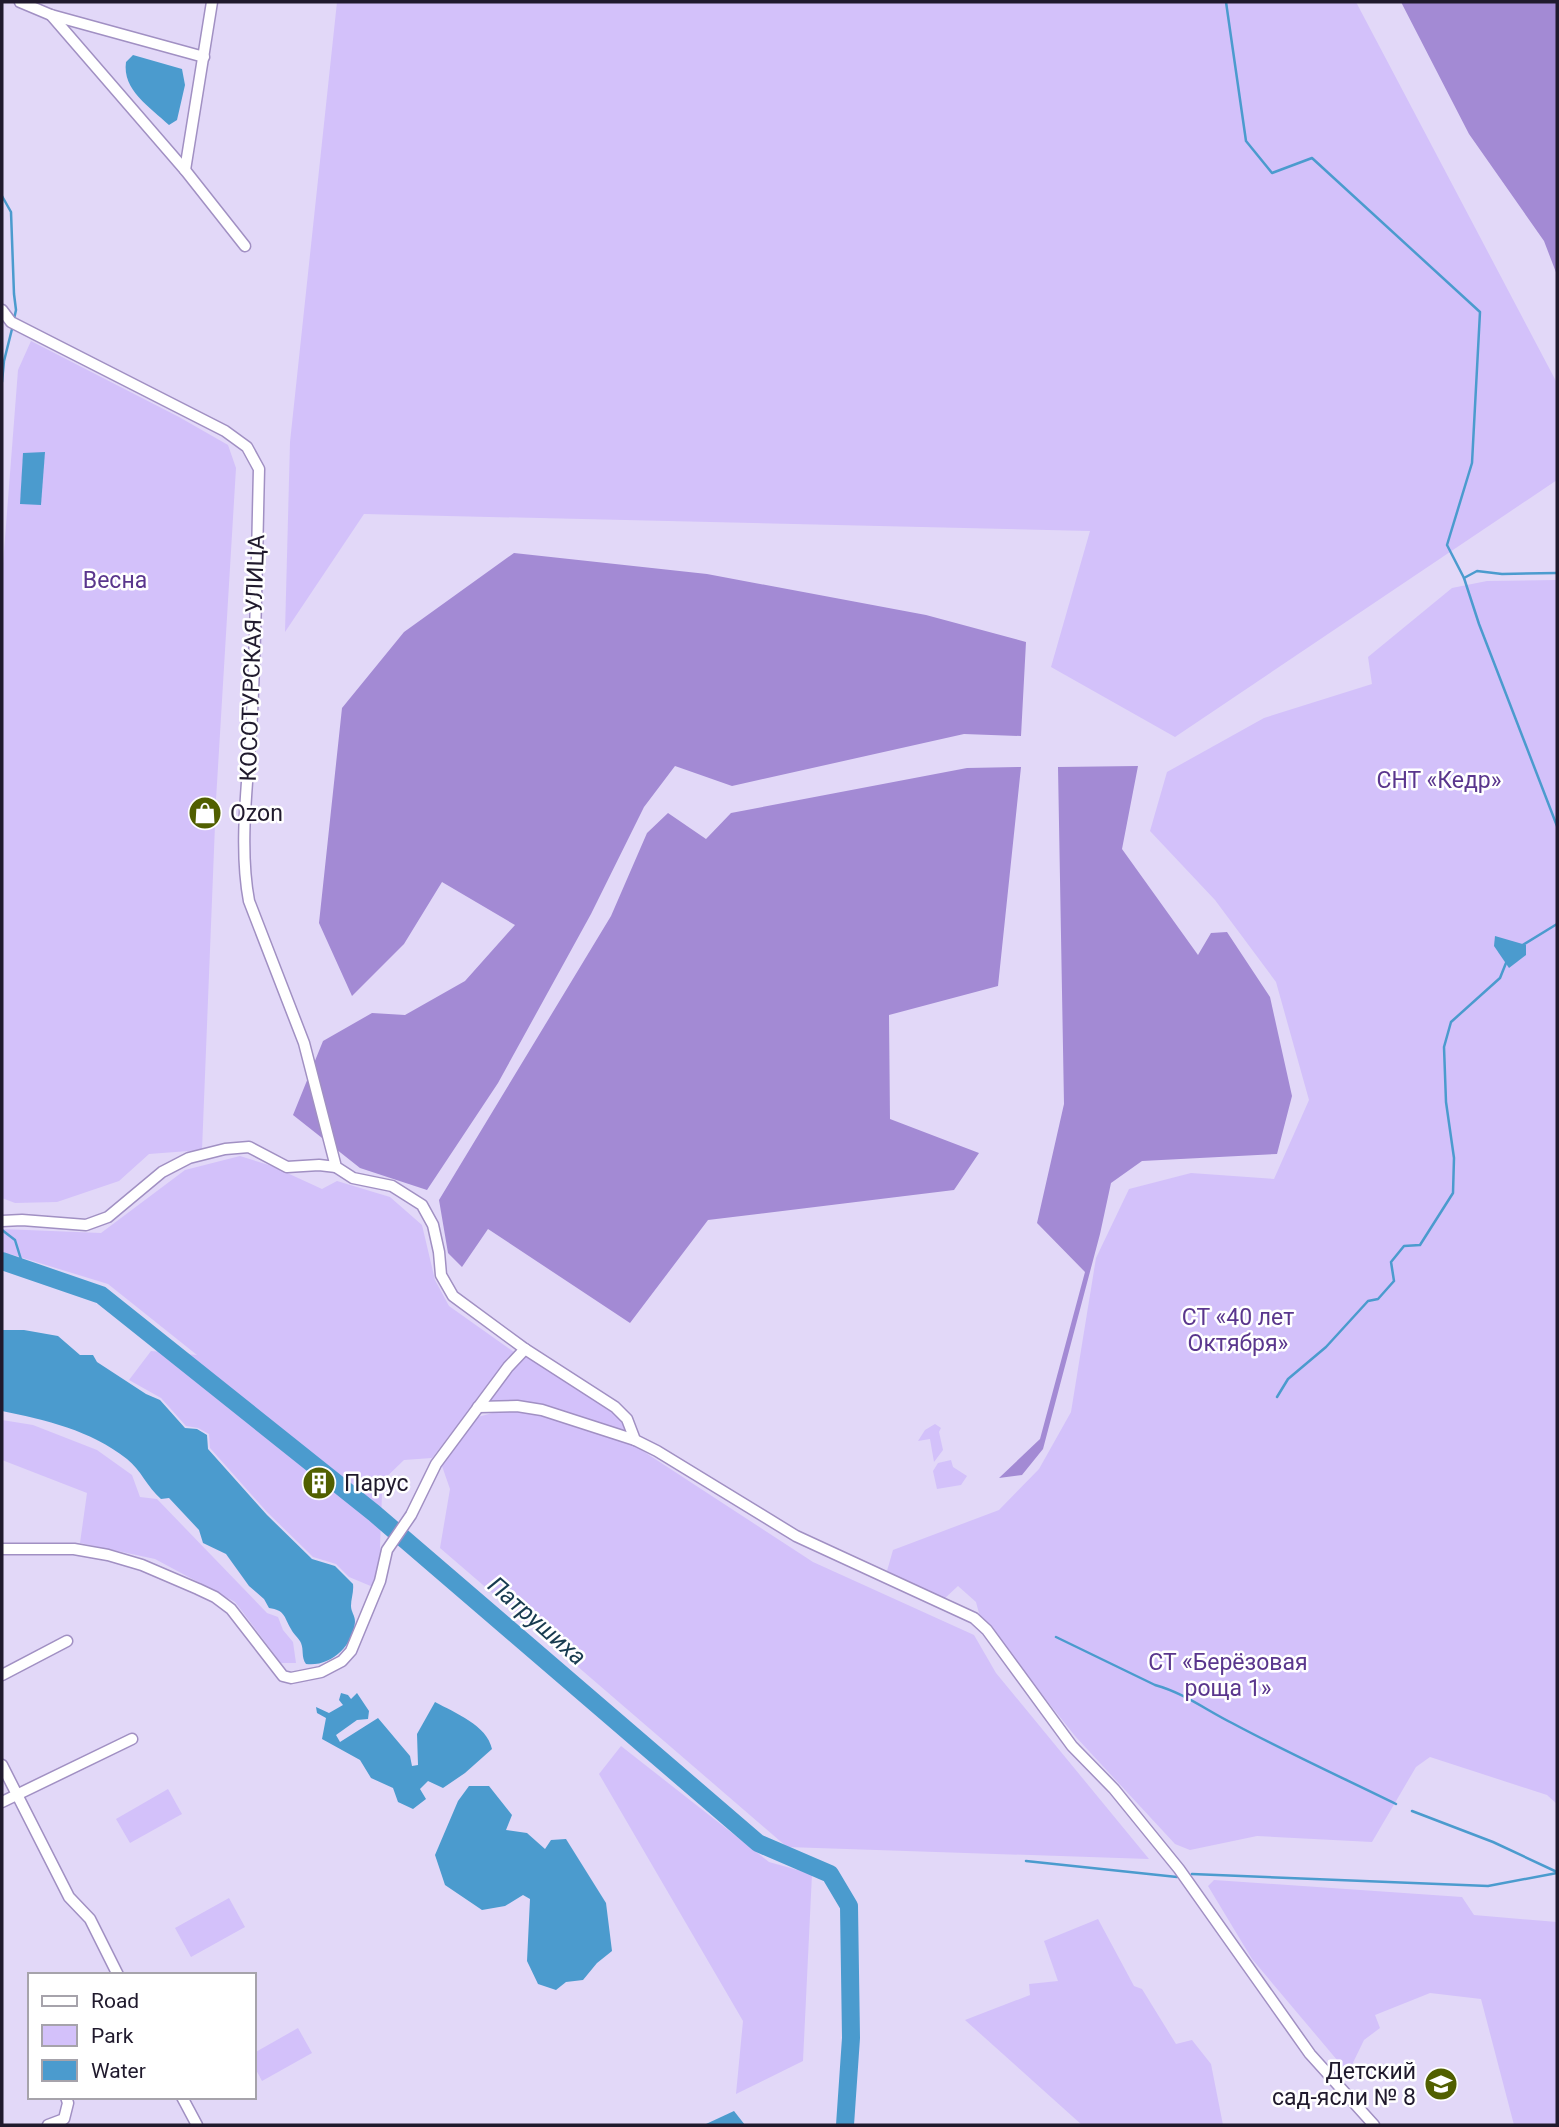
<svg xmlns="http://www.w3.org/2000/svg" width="1559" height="2127" font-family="Roboto,sans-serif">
  <rect width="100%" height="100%" fill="#e2d8f8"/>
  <g fill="#d3c1fa">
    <path d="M337 2H1356L1557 383V480L1175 737 1051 667 1090 531 364 514 285 632 290 442Z"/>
    <path d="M31 341 179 417 228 445 236 468 216 800 202 1150 149 1154 119 1181 57 1202 15 1203 2 1198V577L18 370Z"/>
    <path d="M1557 580V1804L1547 1795 1430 1757 1416 1767 1372 1842 1257 1836 1190 1850 1175 1844 1075 1736 980 1617 976 1602 958 1586 944 1599 887 1571 893 1550 999 1510 1039 1469 1071 1412 1096 1258 1129 1189 1191 1173 1274 1179 1309 1100 1276 982 1215 900 1150 831 1167 772 1264 718 1372 684 1368 657 1452 588 1487 581Z"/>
    <path d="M240 1156 272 1166 322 1189 337 1181 390 1197 422 1225 435 1280 449 1306 514 1352 432 1458 404 1460 376 1487 382 1494 380 1547 382 1556 373 1587 349 1577 336 1564 313 1557 267 1512 210 1448 209 1434 198 1428 186 1426 161 1398 129 1380 151 1351 197 1355 108 1284 10 1254H2V1229L101 1233 185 1170Z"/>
    <path d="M522 1358H533L616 1411 625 1422 627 1430 619 1431 540 1405 488 1404 510 1369Z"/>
    <path d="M503 1410 534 1412 626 1440 813 1562 974 1635 996 1673 1149 1859 787 1847 440 1548 450 1489 442 1466 478 1417Z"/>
    <path d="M2 1420 33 1425 97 1450 132 1475 140 1497 157 1499 267 1613 278 1617 283 1630 293 1642 296 1663H281L235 1602 155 1559 80 1543 87 1493 2 1460Z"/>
    <path d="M935 1424 941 1428 939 1432 943 1450 934 1462 930 1439 918 1441 925 1430Z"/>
    <path d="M951 1460 953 1467 967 1476 961 1485 937 1489 933 1471 938 1463Z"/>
    <path d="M621 1746 769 1862 812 1874 803 2061 736 2094 743 2021 599 1774Z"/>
    <path d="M168 1789 182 1814 130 1843 116 1819Z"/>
    <path d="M1214 1880 1462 1897 1474 1915 1557 1922V2125H1514L1481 1999 1430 1993 1375 2015 1380 2028 1364 2040 1348 2073 1252 1959 1208 1886Z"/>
    <path d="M229 1898 245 1927 191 1957 175 1928Z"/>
    <path d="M1098 1919 1134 1986 1142 1989 1176 2044 1192 2040 1211 2064 1223 2125H1082L965 2020 1030 1995 1029 1984 1058 1981 1044 1941Z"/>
    <path d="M298 2028 312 2053 262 2081 254 2066V2053Z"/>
  </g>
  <g fill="#a38ad4">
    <path d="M1401 2H1557V275L1544 241 1469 134Z"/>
    <path d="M514 553 707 574 926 615 1026 642 1021 736 964 734 732 786 675 766 644 807 591 914 498 1083 427 1190 360 1168 293 1115 323 1041 372 1013 405 1015 465 981 515 925 442 882 404 944 352 996 319 923 342 708 404 632Z"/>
    <path d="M1138 766 1122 849 1198 955 1211 933 1227 932 1270 997 1292 1096 1277 1154 1142 1161 1111 1183 1100 1234 1043 1449 1022 1475 999 1478 1040 1439 1085 1272 1037 1223 1064 1104 1058 767Z"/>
    <path d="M1021 767 998 986 889 1015 890 1119 979 1153 954 1190 708 1220 630 1323 488 1229 462 1267 448 1253 439 1200 611 916 647 833 668 813 706 839 731 813 967 768Z"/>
  </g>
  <g fill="#4b9bce">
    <path d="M133 55 182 69 185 85 177 120 169 125C150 107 122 90 126 62Z"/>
    <path d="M45 452 41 505 20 504 23 453Z"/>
    <path d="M1495 936 1526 945V955L1509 968 1494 946Z"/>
    <path d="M2 1330H24L58 1336 80 1355H93L97 1362 146 1394 160 1400 185 1428 197 1429 207 1435 208 1449 267 1515 312 1559 335 1566 353 1584C354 1592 351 1599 351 1606 351 1612 355 1615 355 1622 353 1646 331 1667 306 1664 301 1657 304 1650 301 1643 299 1638 293 1634 291 1629 284 1617 285 1610 269 1608L264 1599 249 1586 226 1554 203 1543 199 1530 169 1498 161 1499C147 1487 141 1470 127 1459 90 1430 46 1420 2 1411Z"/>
    <path d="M341 1693 348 1695 351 1699 357 1693 369 1711 368 1719 357 1720 336 1735 340 1742 378 1718 410 1756 412 1766 418 1765 417 1734 435 1702C455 1713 487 1725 492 1749L465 1773 443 1788 428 1781 420 1789 426 1799 413 1809 398 1802 393 1788 371 1778 360 1760 322 1739 326 1718 317 1713 316 1707 329 1713 343 1705 339 1700Z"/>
    <path d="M469 1786H489L512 1815 506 1830 527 1833 545 1849 551 1840 566 1839 606 1903 612 1951 597 1963 583 1980 566 1982 556 1990 538 1984 527 1961 530 1899 523 1895 505 1906 482 1910 445 1885 435 1855 458 1801Z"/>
    <path d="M734 2111 745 2125H705L706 2124Z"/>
  </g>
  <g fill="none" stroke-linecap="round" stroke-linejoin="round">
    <g stroke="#4b9bce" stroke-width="2.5">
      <path d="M1226 2 1246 141 1272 173 1312 158 1480 312 1472 463 1447 545 1464 578 1479 624 1557 826"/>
      <path d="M2 196 11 212 14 294 16 310 14 319"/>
      <path d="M2 382 4 361 13 325"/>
      <path d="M1464 578 1477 571 1502 574 1557 573"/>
      <path d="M1521 946 1557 924"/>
      <path d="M2 1230 15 1240 24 1269"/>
      <path d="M1277 1397 1288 1379 1326 1347 1368 1301 1378 1299 1394 1281 1391 1262 1404 1246 1420 1245 1453 1193 1454 1158 1446 1102 1444 1047 1451 1022 1500 978 1506 963"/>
      <path d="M1056 1637 1155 1685C1184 1693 1206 1710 1232 1723 1286 1752 1341 1777 1396 1804"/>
      <path d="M1412 1811 1493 1842 1557 1872"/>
      <path d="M1026 1861 1177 1877"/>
      <path d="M1192 1874 1488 1886 1557 1873"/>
    </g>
    <path stroke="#4b9bce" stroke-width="18" d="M2 1261 101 1295 374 1513 758 1843 830 1874 849 1906 851 2038 845 2125"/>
    <defs>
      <g id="minor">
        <path d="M20 2 51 15 204 57"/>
        <path d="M51 15 185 170 245 246"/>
        <path d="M185 170 212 2"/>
        <path d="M2 310 11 322 225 431 247 447 259 469C257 550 256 632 252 714 249 773 238 843 249 901L304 1043 336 1167 353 1178 392 1186 422 1205 433 1225 439 1252 441 1275 453 1296 525 1349 615 1407 627 1419 635 1440 657 1451 796 1536 974 1618 987 1630 1072 1746 1114 1789 1179 1869 1310 2054 1374 2125"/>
        <path d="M2 1221 22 1220 86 1225 108 1217 162 1172 189 1158 225 1149 249 1147 287 1167 319 1165 336 1167"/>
        <path d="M478 1407 517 1406 542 1410 635 1440"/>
        <path d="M2 1549H74L108 1555 142 1565 198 1589 215 1597 231 1609 283 1676 291 1678 321 1672 342 1661 351 1651 380 1581 387 1550 411 1515 436 1464 508 1367 525 1349"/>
        <path d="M2 1675 67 1641"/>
        <path d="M2 1765 69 1897 90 1919 118 1975"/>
        <path d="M2 1802 132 1739"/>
        <path d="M182 2097 197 2125"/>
        <path d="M48 2125 64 2119 68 2103 66 2097"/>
      </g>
    </defs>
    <use href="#minor" stroke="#a190c3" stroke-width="13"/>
    <use href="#minor" stroke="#fff" stroke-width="10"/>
  </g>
  <defs>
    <symbol id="shop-disc" viewBox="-11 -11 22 22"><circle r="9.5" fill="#515f00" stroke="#fff"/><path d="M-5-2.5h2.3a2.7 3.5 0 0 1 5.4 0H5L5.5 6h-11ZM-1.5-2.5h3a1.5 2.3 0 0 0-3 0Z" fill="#fff"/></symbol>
    <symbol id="building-disc" viewBox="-11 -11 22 22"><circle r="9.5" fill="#515f00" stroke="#fff"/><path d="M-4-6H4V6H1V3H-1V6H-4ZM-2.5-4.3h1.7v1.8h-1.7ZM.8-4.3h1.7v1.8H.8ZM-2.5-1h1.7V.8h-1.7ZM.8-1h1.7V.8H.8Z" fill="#fff"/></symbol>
    <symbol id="school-disc" viewBox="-11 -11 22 22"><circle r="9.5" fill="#515f00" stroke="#fff"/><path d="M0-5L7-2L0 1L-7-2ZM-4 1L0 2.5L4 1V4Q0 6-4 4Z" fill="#fff"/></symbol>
  </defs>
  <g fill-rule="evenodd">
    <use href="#shop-disc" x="186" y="794" width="38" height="38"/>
    <use href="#building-disc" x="300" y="1464" width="38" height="38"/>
    <use href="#school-disc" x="1422" y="2065" width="38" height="38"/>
  </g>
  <g text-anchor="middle" stroke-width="5" stroke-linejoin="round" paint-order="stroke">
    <g font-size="23" fill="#5a368d" stroke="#fff">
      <text x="115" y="588">Весна</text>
      <text x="1439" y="788">СНТ «Кедр»</text>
      <text x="1238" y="1325">СТ «40 лет<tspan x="1238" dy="26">Октября»</tspan></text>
      <text x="1228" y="1670">СТ «Берёзовая<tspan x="1228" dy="26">роща 1»</tspan></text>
    </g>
    <g font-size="23" fill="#201a2d" stroke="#fff">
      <text transform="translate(252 658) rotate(-88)" y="8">КОСОТУРСКАЯ УЛИЦА</text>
    </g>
    <g font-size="23" fill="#201a2d" stroke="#fff" text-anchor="start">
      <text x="230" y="821">Ozon</text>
      <text x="344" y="1491">Парус</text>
      <text x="1416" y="2079" text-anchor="end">Детский<tspan x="1416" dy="26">сад-ясли № 8</tspan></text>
    </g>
    <g font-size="24" font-style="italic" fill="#183b50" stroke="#fff">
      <text transform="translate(537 1621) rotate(41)" y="8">Патрушиха</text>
    </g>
  </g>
  <rect width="1559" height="2127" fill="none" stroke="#201a2d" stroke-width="7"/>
  <rect x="28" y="1973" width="228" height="126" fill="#ffffff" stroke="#a6a3ab" stroke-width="2"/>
  <rect x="42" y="1996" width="35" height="10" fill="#ffffff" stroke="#a6a3ab" stroke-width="2"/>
  <text x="91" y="2008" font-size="21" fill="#201a2d">Road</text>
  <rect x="42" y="2025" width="35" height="21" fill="#d3c1fa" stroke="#a6a3ab" stroke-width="2"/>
  <text x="91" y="2043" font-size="21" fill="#201a2d">Park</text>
  <rect x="42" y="2060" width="35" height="21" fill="#4b9bce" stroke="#a6a3ab" stroke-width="2"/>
  <text x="91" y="2078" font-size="21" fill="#201a2d">Water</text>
</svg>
